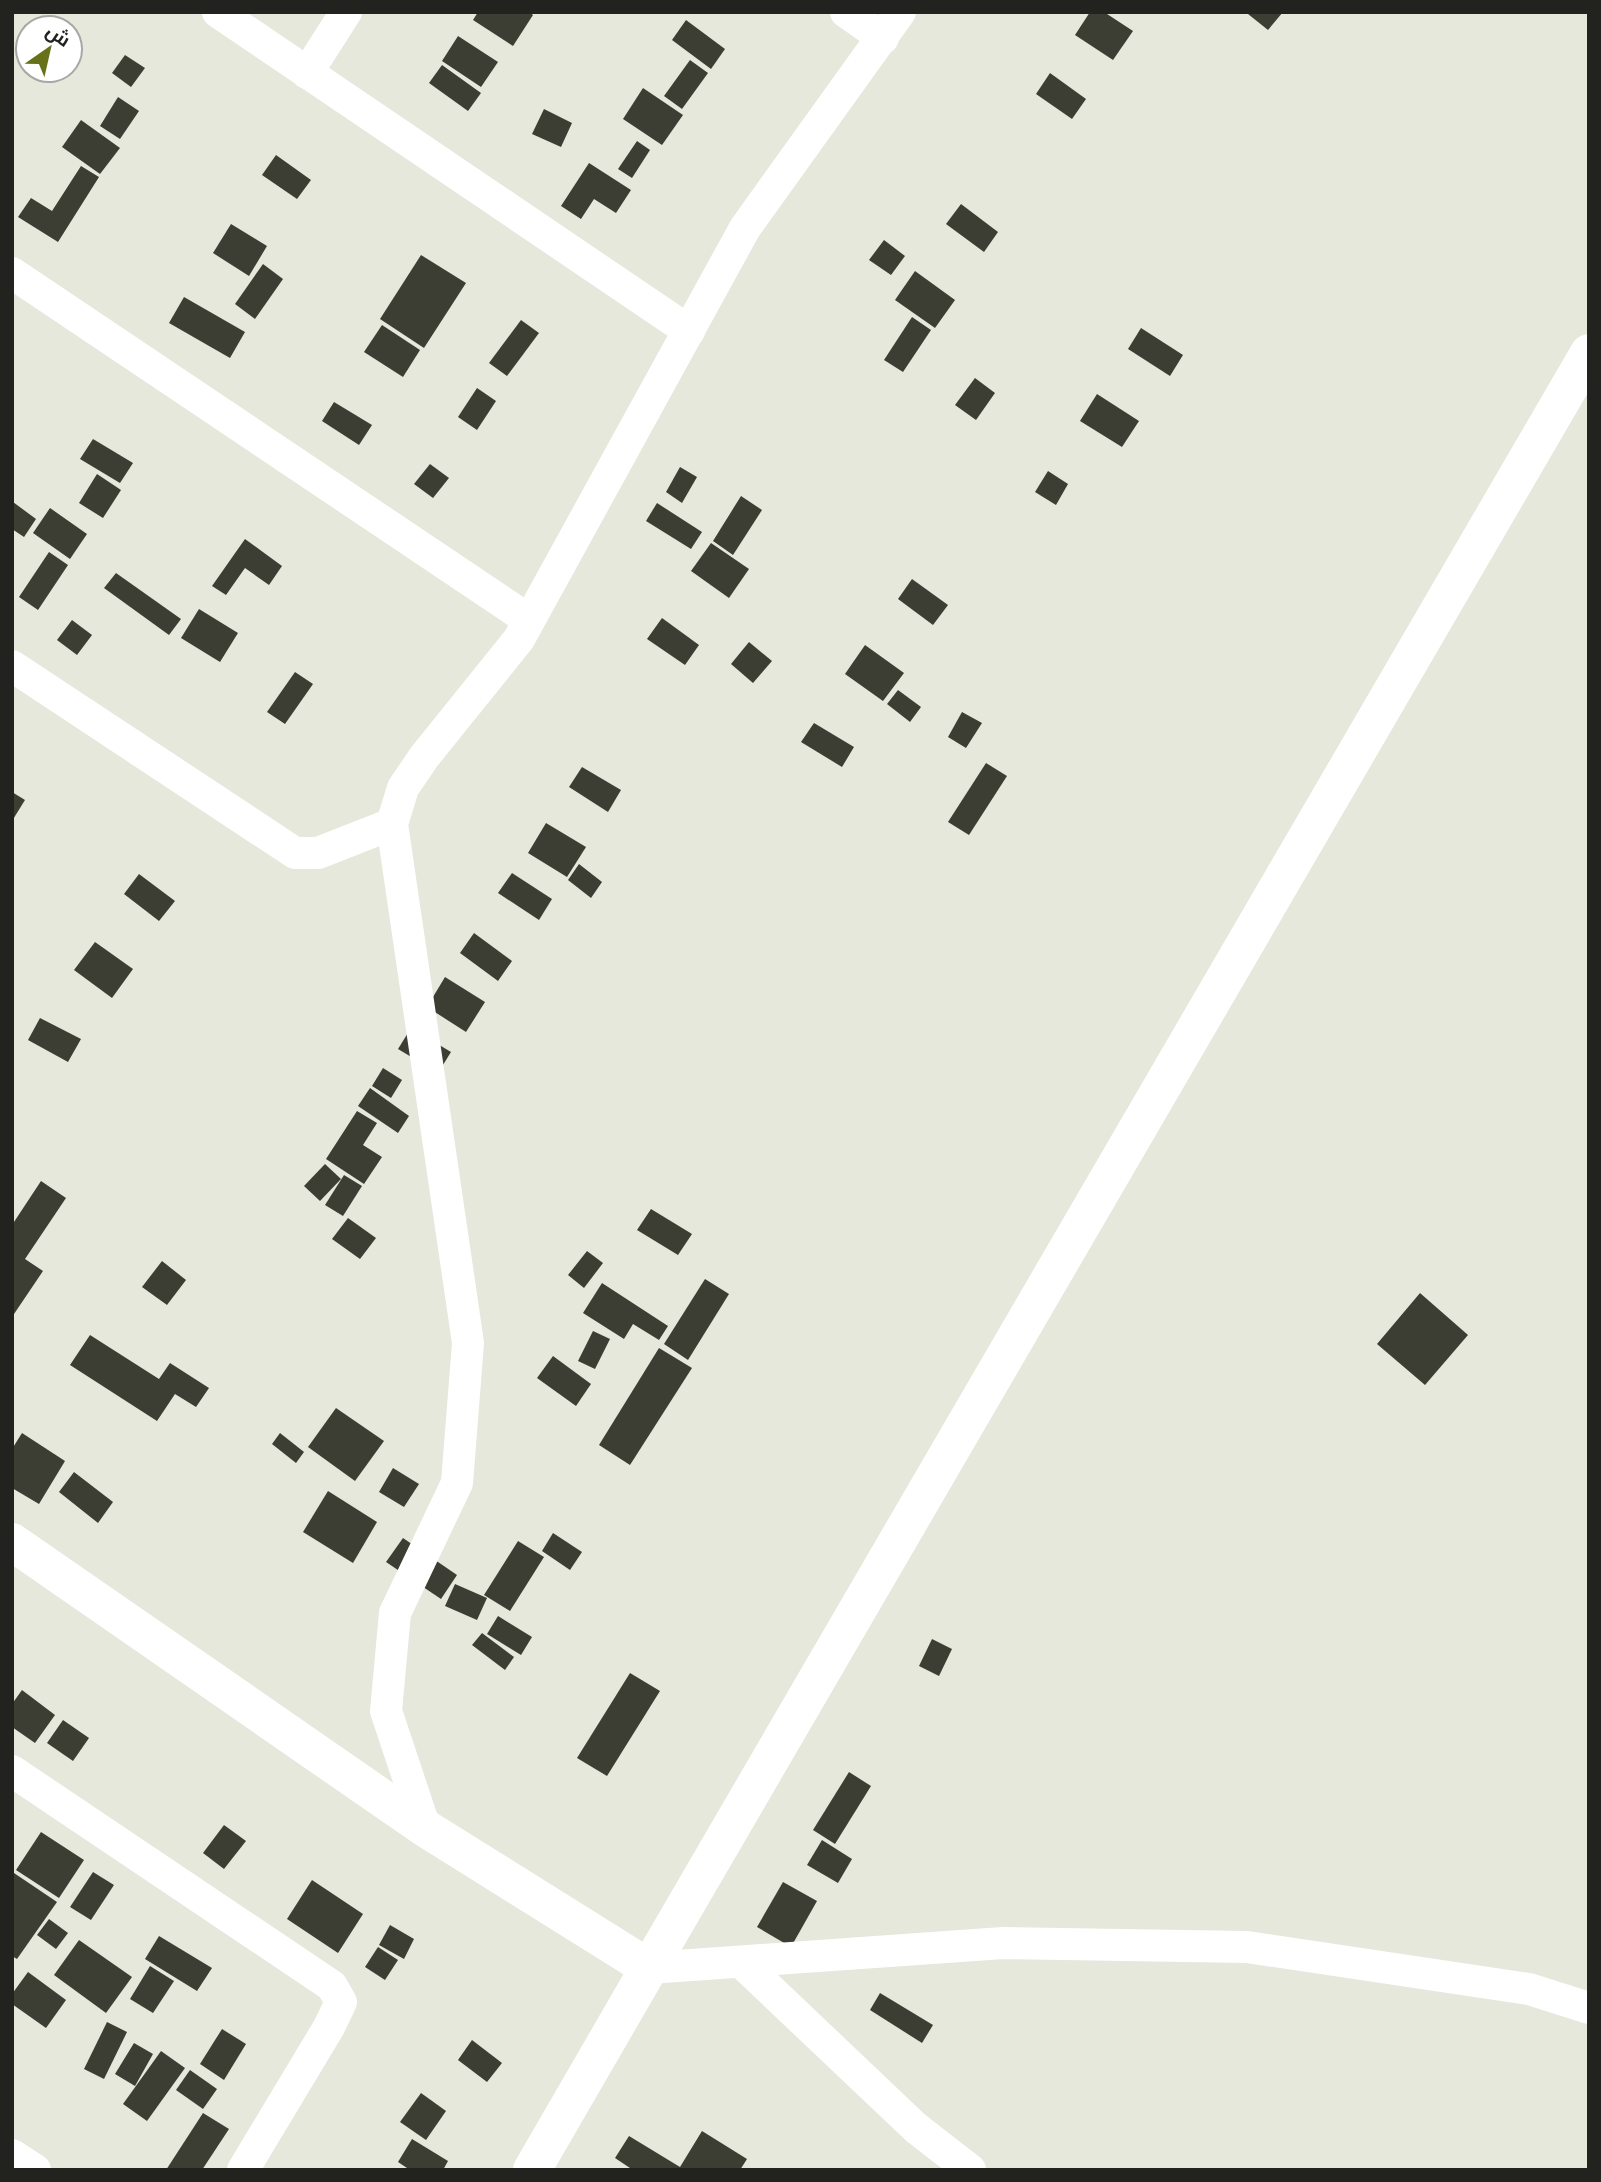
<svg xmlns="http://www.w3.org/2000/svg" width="1601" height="2182" font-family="'Fira Sans Condensed',Cairo,sans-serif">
  <rect width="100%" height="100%" fill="#e5e8db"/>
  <g fill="#3c3e34">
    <path d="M478 12H529L533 15 513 46 473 20Z"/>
    <path d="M1090 12H1104L1133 31 1113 60 1075 35Z"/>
    <path d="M1249 12H1283L1268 30 1248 14Z"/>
    <path d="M686 20 725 49 711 69 672 40Z"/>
    <path d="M458 36 498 62 481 87 442 61Z"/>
    <path d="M125 55 145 68 131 87 112 73Z"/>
    <path d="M690 60 708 73 682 109 664 96Z"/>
    <path d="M442 65 481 93 468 111 429 83Z"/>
    <path d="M1050 73 1086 99 1072 119 1036 94Z"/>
    <path d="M643 88 683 115 662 145 623 119Z"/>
    <path d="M118 97 139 111 120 139 100 126Z"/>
    <path d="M544 109 572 123 561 147 532 134Z"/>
    <path d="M81 120 120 148 100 174 62 147Z"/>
    <path d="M637 141 650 150 632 178 618 169Z"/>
    <path d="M276 155 311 180 297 199 262 175Z"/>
    <path d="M589 163 631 190 616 213 594 199 581 219 561 206Z"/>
    <path d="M81 166 99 177 58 242 18 217 31 198 52 211Z"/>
    <path d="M961 204 998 232 984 252 946 224Z"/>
    <path d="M231 224 267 246 249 276 213 253Z"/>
    <path d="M884 240 905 256 891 275 869 260Z"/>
    <path d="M421 255 466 283 424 348 380 319Z"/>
    <path d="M263 264 283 279 255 319 235 304Z"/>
    <path d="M915 271 955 300 935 328 895 300Z"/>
    <path d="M184 297 245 332 230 358 169 323Z"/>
    <path d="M912 317 931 330 903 372 884 360Z"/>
    <path d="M521 320 539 333 507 376 489 363Z"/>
    <path d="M382 325 420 350 403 377 364 352Z"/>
    <path d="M1141 328 1183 355 1170 376 1128 349Z"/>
    <path d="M975 378 995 393 976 420 955 405Z"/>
    <path d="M477 388 496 401 477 430 458 417Z"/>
    <path d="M1097 394 1139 421 1122 447 1080 421Z"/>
    <path d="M334 402 372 425 359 445 322 421Z"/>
    <path d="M93 439 133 463 120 483 80 459Z"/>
    <path d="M430 464 449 478 433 498 414 484Z"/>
    <path d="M680 467 697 477 682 503 666 492Z"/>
    <path d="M1048 471 1068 484 1056 505 1035 492Z"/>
    <path d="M97 474 121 490 103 518 79 503Z"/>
    <path d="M741 496 762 510 733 555 713 541Z"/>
    <path d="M13 502 36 519 24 537 12 529Z"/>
    <path d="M657 503 702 532 691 549 646 521Z"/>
    <path d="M50 508 87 534 70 559 33 533Z"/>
    <path d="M245 539 282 566 269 585 245 568 226 595 212 586Z"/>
    <path d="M711 543 749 569 729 598 691 571Z"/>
    <path d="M49 552 68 565 38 610 19 597Z"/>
    <path d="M116 573 181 619 169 635 104 588Z"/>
    <path d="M912 579 948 605 933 625 898 599Z"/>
    <path d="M199 609 238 633 220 662 181 638Z"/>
    <path d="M662 618 699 645 685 665 647 639Z"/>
    <path d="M72 620 92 635 77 655 57 640Z"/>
    <path d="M749 642 772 661 753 683 731 664Z"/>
    <path d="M865 645 904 673 883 701 845 674Z"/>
    <path d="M295 672 313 684 285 724 267 712Z"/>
    <path d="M898 690 921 707 910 722 887 704Z"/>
    <path d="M962 712 982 723 966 748 948 737Z"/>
    <path d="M814 723 854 747 842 767 801 742Z"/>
    <path d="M986 763 1007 776 969 835 948 822Z"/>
    <path d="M582 767 621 790 608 812 569 787Z"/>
    <path d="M12 792 25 800 12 821Z"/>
    <path d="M546 823 586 847 567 877 528 853Z"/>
    <path d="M579 864 602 882 591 898 568 880Z"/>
    <path d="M512 873 552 899 539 920 498 893Z"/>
    <path d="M139 874 175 901 159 921 124 894Z"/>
    <path d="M474 933 512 961 498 981 460 953Z"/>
    <path d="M95 942 133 969 112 998 74 970Z"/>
    <path d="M445 977 485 1002 466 1032 427 1007Z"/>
    <path d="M40 1018 81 1039 68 1062 28 1040Z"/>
    <path d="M411 1028 451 1052 438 1073 398 1049Z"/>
    <path d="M383 1068 402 1080 391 1098 372 1086Z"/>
    <path d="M370 1088 409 1116 398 1133 358 1106Z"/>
    <path d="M357 1111 377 1123 363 1145 382 1157 364 1184 326 1159Z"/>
    <path d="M325 1164 341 1179 320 1201 304 1186Z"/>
    <path d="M344 1175 362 1186 343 1216 325 1205Z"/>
    <path d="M41 1181 66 1198 25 1259 43 1271 12 1317V1225Z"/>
    <path d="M651 1209 692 1234 678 1255 637 1230Z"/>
    <path d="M348 1218 376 1238 360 1259 332 1239Z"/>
    <path d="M587 1251 603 1263 584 1288 568 1275Z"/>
    <path d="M162 1261 186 1280 167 1305 142 1287Z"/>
    <path d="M705 1279 729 1294 688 1360 664 1344Z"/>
    <path d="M602 1283 668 1326 659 1340 633 1324 624 1339 583 1313Z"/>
    <path d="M1420 1293 1468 1335 1425 1385 1377 1344Z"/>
    <path d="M593 1331 610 1339 595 1369 578 1361Z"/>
    <path d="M90 1335 159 1379 170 1363 209 1388 196 1407 175 1394 157 1421 70 1365Z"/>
    <path d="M659 1348 692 1368 630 1465 599 1445Z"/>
    <path d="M553 1356 591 1384 576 1406 537 1378Z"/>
    <path d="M336 1408 384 1441 355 1481 308 1447Z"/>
    <path d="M22 1433 65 1461 39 1504 12 1488V1449Z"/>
    <path d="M280 1433 304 1452 296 1463 272 1444Z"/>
    <path d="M393 1468 419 1484 404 1507 379 1492Z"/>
    <path d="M74 1472 113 1502 98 1523 59 1492Z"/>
    <path d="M328 1491 377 1522 353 1563 303 1532Z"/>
    <path d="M553 1533 582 1552 570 1570 542 1551Z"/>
    <path d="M403 1538 457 1575 441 1599 386 1562Z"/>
    <path d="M518 1541 544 1557 510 1611 484 1595Z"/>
    <path d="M455 1584 487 1598 477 1620 445 1606Z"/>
    <path d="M498 1616 532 1637 521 1655 487 1634Z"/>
    <path d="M482 1633 514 1657 505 1670 472 1645Z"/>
    <path d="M932 1639 952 1649 939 1676 919 1666Z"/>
    <path d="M630 1673 660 1691 607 1776 577 1758Z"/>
    <path d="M22 1690 55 1715 35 1743 12 1727V1704Z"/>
    <path d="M63 1720 89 1738 73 1761 47 1743Z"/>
    <path d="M849 1772 871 1786 835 1844 813 1830Z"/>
    <path d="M224 1825 246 1841 224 1869 203 1853Z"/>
    <path d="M41 1832 84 1860 59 1898 16 1870Z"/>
    <path d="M822 1840 852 1859 838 1883 807 1865Z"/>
    <path d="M93 1872 114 1885 91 1920 70 1907Z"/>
    <path d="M14 1873 57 1902 17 1959 12 1956Z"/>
    <path d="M312 1880 363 1914 338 1953 287 1919Z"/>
    <path d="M783 1882 817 1901 791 1947 757 1927Z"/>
    <path d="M49 1919 68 1933 56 1949 37 1935Z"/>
    <path d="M390 1925 414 1939 404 1959 379 1945Z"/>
    <path d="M159 1936 212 1968 197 1991 145 1959Z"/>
    <path d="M79 1940 132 1977 106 2013 54 1975Z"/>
    <path d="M378 1947 398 1960 385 1980 365 1967Z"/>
    <path d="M150 1966 174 1981 153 2013 130 1999Z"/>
    <path d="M28 1972 66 2000 46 2028 12 2004V1994Z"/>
    <path d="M880 1993 933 2025 922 2043 870 2010Z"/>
    <path d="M107 2022 127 2032 104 2079 84 2069Z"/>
    <path d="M222 2029 246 2044 224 2080 200 2064Z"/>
    <path d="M472 2040 502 2063 487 2082 458 2060Z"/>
    <path d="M134 2043 153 2054 135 2086 115 2074Z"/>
    <path d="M161 2051 185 2068 147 2121 123 2104Z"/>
    <path d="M190 2070 217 2089 203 2109 176 2090Z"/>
    <path d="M421 2093 446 2111 426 2140 400 2122Z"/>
    <path d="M203 2113 229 2129 202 2170H166Z"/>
    <path d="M702 2131 747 2159 740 2170H633L615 2158 629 2136 680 2167Z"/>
    <path d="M412 2139 448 2161 443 2170H410L398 2162Z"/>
  </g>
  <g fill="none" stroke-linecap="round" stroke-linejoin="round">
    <g stroke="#fff" stroke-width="32">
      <path d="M218 12 689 331"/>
      <path d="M846 12 883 38"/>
      <path d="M307 73 346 12"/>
      <path d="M12 273 529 620"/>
      <path d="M12 666 295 853H318L392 824"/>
      <path d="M12 1771 332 1986 341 2002 329 2027 243 2170"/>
      <path d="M425 1828 386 1711 395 1613 457 1483 468 1343 392 824 403 788 424 757 519 639 745 228 900 12"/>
      <path d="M741 1962 916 2128 970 2170"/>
      <path d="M649 1968 1003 1943 1247 1947 1529 1989 1589 2008"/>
      <path d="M12 2155 35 2170"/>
    </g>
    <path stroke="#fff" stroke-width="38" d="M12 1542 425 1828 649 1968 532 2170"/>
    <path stroke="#fff" stroke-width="38" d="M649 1968 1589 353"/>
  </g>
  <rect width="1601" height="2182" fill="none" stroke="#22231f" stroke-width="28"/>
  <g transform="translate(49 49) rotate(34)"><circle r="33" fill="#ffffff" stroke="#a7a7a5" stroke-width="2"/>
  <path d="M0-5L12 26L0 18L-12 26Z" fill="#67711a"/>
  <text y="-10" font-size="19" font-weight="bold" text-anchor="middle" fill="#22231f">ش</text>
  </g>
</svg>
